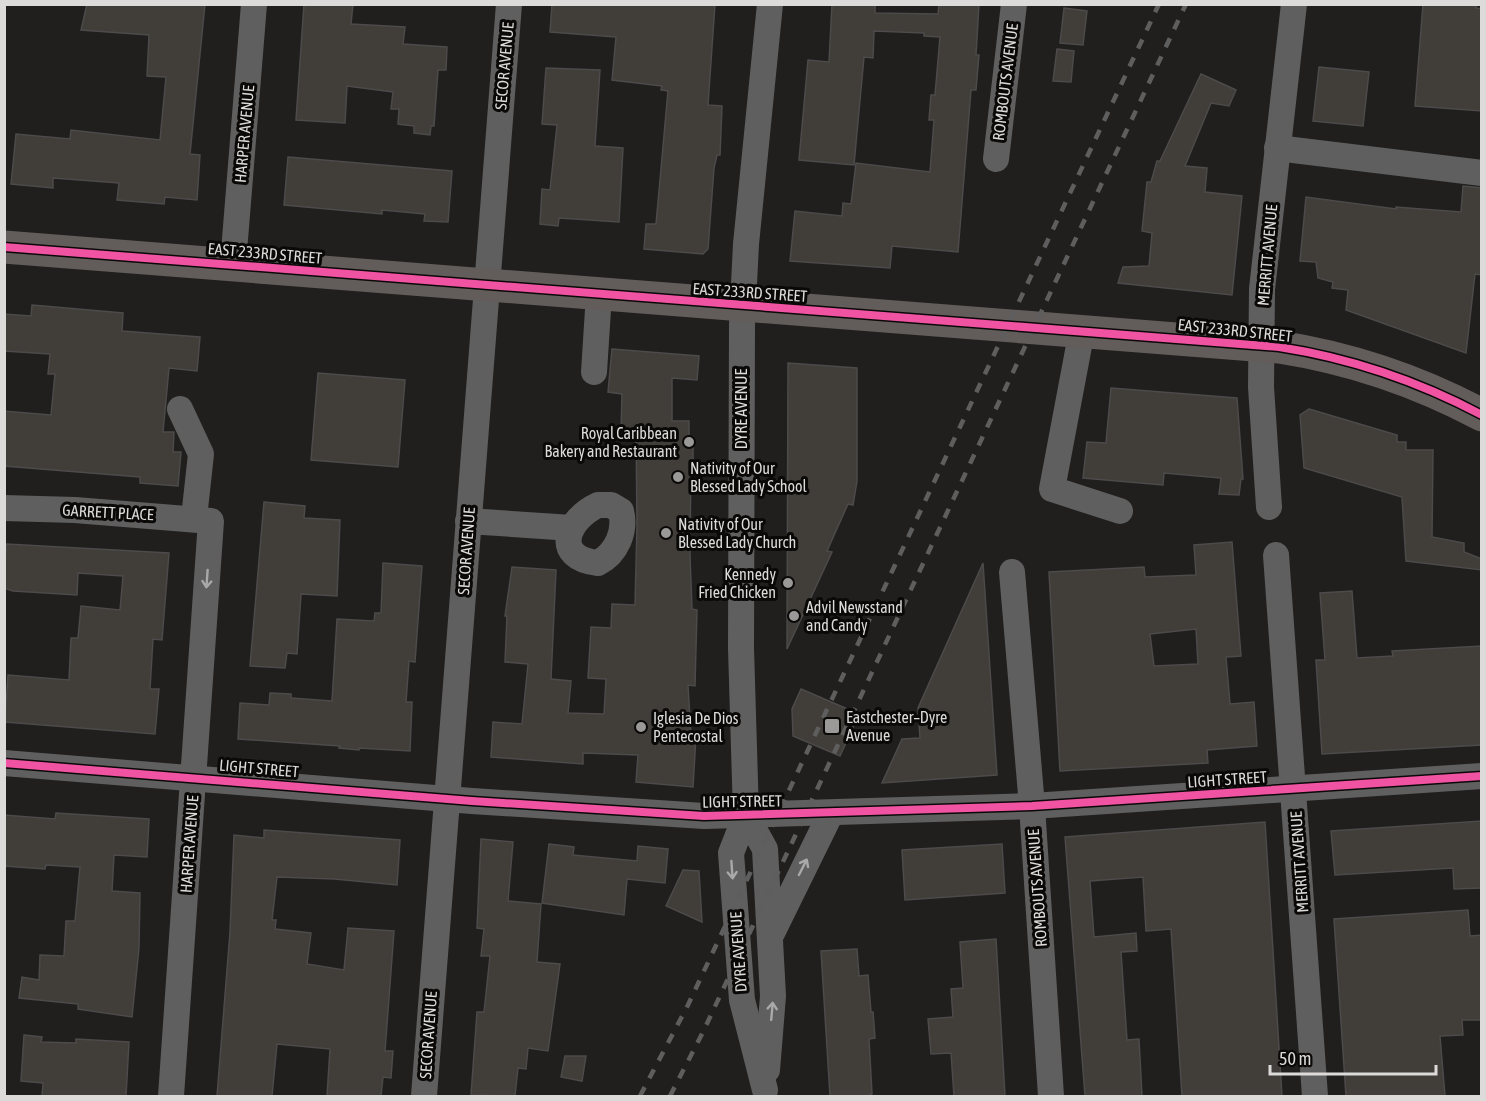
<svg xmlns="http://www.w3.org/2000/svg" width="1486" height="1101" font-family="'Asap Condensed',sans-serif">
  <rect width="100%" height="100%" fill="#201f1e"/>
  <g fill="#413d38" stroke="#4c4a4a" stroke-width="1.5" fill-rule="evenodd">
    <path d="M87 4H205L190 154 200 155 197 200 165 197 164 204 117 200 119 183 53 178V188L11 184 16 134 70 139 71 130 160 140 166 77 147 76 149 35 81 30Z"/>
    <path d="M304 4H353L351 24 405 27 403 44 447 47 446 70H438L434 126H431L430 135 414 133V126L398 124 399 109H391L393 92 347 86 345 123 296 120Z"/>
    <path d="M552 4H715L708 105 722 106 720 155H717L714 168 708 249 703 254 644 249 646 224H656L668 91 661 90 662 86 612 80 616 37 550 32Z"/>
    <path d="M832 4H875V13L938 14 939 4H979L976 55H979L976 90H971L958 252 892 246 890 268 790 261 795 211 842 216 843 203 851 204 856 163 930 172 934 120H929L931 95H935L940 37 924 36V33L874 31 873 58 864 57 854 165 799 160 808 60 829 62Z"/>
    <path d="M1423 4H1477L1476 8 1482 9V111L1415 106Z"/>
    <path d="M1064 8 1087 11 1083 45 1060 43Z"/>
    <path d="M1057 49 1074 51 1071 82 1053 81Z"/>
    <path d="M1319 67 1369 72 1363 126 1313 121Z"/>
    <path d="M546 68 600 70 595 146 623 148 619 222 559 218 558 226 540 224 542 189 550 190 557 125 542 124Z"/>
    <path d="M1201 74 1236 90 1229 106 1211 103 1185 166 1207 168 1205 192 1242 196 1232 295 1118 283 1123 267 1149 266 1152 233 1142 231 1147 182H1151L1157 161H1160Z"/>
    <path d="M288 157 452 171 448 222 424 221 425 214 382 210V214L284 205Z"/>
    <path d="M1463 186 1482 188V275L1475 274 1466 353 1346 310 1348 290 1332 288 1333 282 1318 278 1316 262 1300 261 1306 197 1396 209V207L1461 212Z"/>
    <path d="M32 305 123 313 122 331 200 337 197 371 169 368 163 432H174L173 452H181L178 486 140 483V477L4 466V411L51 415 55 374H48L50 354 4 351V314L31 316Z"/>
    <path d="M612 349 699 356 697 380 672 378V421H689V437H693V459H691L690 555 692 609 697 610 695 686 688 685 691 736H696L693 787 636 782 638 755 583 753V764L491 757 493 722 522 724 528 664 505 662 507 616H505L512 567 556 570 551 679 571 681 568 713 604 714 606 679 588 678 591 627 611 628 612 604 635 605 637 526 636 431H621L622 394 608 392Z"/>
    <path d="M788 363 857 368V481L853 505 848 504 827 551 832 552 787 649Z"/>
    <path d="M318 373 405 380 398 467 311 460Z"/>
    <path d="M1111 388 1237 398 1243 479H1241L1239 495 1219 494 1221 478 1164 473 1163 485 1083 478 1087 442 1106 443Z"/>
    <path d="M1309 409 1397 435V442H1406V450H1433L1432 537 1464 543V552L1482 559V570L1406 561 1402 497 1304 468 1300 415Z"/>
    <path d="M264 502 305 506 304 518 340 520 337 596 301 594 297 654 287 653 285 668 250 666Z"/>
    <path d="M1232 542 1241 656 1226 657 1230 704 1254 702 1257 746 1207 750 1208 763 1060 771 1049 572 1144 567 1145 577 1196 575 1194 545ZM1196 629 1198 664 1154 666 1150 634Z"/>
    <path d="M6 544 169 553 162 640 153 639 150 689H159L155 734 5 722 8 675 69 680 71 638H78L81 606 120 610 123 576 78 573 77 595 13 591 4 588Z"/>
    <path d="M383 563 422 566 415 662 409 661 406 702H412L410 751 359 748V750L339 748 340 746 238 739 240 703 269 705 270 693 291 694V698L332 701 337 619 374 621 375 613H381Z"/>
    <path d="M983 563 997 775 882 783 902 739 920 738 918 708Z"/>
    <path d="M1352 591 1357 658 1393 656 1392 651 1482 646V745L1322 754 1316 660H1325L1320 593Z"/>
    <path d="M801 689 859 714 840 756 793 736 792 709Z"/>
    <path d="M56 813 149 819 147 857 114 855 112 891 140 893 139 948 132 1017 78 1009V1004L19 998 22 977 39 980 40 955 64 956 66 921H75L80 867 46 865 45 869 4 866V815L55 819Z"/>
    <path d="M1482 821V888L1454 889 1453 868 1335 875 1331 831Z"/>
    <path d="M1265 822 1282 1096H1182L1171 929 1146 931 1143 877 1090 881 1094 937 1136 933 1137 951 1121 952 1127 1040 1139 1039 1142 1096H1085L1065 837Z"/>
    <path d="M264 830 400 840 397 885 334 879 277 877 272 920H276L275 929 311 933 307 964 344 970 348 928 394 931 385 1051H393L391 1078 383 1077 381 1096H327L330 1049 277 1044 272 1096H217L230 932 234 835 264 838Z"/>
    <path d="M481 839 513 842 508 901 541 904 537 962 560 964 548 1051 528 1048 526 1069 518 1068 515 1096 471 1095 477 1012H484L490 956H481L484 929 477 928Z"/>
    <path d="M549 844 574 847 573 855 637 861 638 846 668 849 665 883 627 879 624 915 542 903Z"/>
    <path d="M1002 844 1005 893 905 900 902 850Z"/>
    <path d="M683 870 699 871 702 922 666 906Z"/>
    <path d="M1468 910 1470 936 1482 935V1020H1462L1463 1035 1440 1036 1445 1096H1346L1334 919Z"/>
    <path d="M996 939 1005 1096H954L951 1053 931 1054 928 1019 953 1017 951 989 963 988 960 942Z"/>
    <path d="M857 949 859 976 868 975 871 1012H873L875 1038 869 1039 872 1094 866 1096H830L821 951Z"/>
    <path d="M24 1035 42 1037 41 1042 76 1043V1039L129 1042 126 1096H42L43 1083 21 1081Z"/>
    <path d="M565 1056H586L582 1081 561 1077Z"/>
  </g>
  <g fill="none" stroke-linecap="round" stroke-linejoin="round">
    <g stroke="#605f5f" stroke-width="26">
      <path d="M1277 148 1482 173"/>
      <path d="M996 159 1014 4"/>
      <path d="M233 264 254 4"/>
      <path d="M1082 330 1052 489 1120 511"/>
      <path d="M594 372 599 294"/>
      <path d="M180 409 201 454 194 518"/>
      <path d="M598 505H611L621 511C626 531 617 553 598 563 552 558 566 520 598 505Z"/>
      <path d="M1269 507 1261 387 1262 289 1294 4"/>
      <path d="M4 508 75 510 211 521 171 1096"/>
      <path d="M468 521 572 528"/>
      <path d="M1276 555 1315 1096"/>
      <path d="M1012 572 1032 806 1051 1096"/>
      <path d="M4 763 472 801 704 816 1032 806 1482 776"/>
      <path d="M746 815 765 849 773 996 767 1070"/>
      <path d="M772 933 831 813"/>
      <path d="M765 1090 742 1000 731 853 746 815 741 648 742 324 746 244 770 4"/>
      <path d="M424 1096 509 4"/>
    </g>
    <path stroke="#625c5a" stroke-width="33" d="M4 247 1279 347C1350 358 1418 381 1482 415"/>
    <g stroke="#5f5e5e" stroke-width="4.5" stroke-dasharray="10 10" stroke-linecap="butt">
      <path d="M640 1096 688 1005 1159 4"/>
      <path d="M670 1096 703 1032 1186 4"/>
    </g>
    <defs>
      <g id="cycleway">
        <path d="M4 247 1279 347C1350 358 1418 381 1482 415"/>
        <path d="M4 763 472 801 704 816 1032 806 1482 776"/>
      </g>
    </defs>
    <use href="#cycleway" stroke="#0a0908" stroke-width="11"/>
    <use href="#cycleway" stroke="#f153a3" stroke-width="8"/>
  </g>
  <defs><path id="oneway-shaft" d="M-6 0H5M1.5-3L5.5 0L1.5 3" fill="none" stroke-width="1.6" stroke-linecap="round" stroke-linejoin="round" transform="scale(1.5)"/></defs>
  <g stroke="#aaa9a9">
    <use href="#oneway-shaft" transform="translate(207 579) rotate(94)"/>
    <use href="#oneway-shaft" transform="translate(803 867) rotate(-63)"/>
    <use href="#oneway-shaft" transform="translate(732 870) rotate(86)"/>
    <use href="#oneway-shaft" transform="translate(772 1011) rotate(-85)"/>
  </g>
  <g fill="#9a9998" stroke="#0a0908" stroke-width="2">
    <circle cx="689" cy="442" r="6"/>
    <circle cx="678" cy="477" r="6"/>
    <circle cx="666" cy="533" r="6"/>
    <circle cx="788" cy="583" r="6"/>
    <circle cx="794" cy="616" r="6"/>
    <rect x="824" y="718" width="16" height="16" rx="3"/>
    <circle cx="641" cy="727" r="6"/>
  </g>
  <g text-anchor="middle" stroke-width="6" stroke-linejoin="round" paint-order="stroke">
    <g font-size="16" fill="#dcdbda" stroke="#0a0908">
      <text transform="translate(504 66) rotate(-85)" y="6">SECOR AVENUE</text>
      <text transform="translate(1005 82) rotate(-83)" y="6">ROMBOUTS AVENUE</text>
      <text transform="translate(244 134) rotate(-85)" y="6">HARPER AVENUE</text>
      <text transform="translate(265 253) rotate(5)" y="6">EAST 233RD STREET</text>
      <text transform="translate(1267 255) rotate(-85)" y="6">MERRITT AVENUE</text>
      <text transform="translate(750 292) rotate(4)" y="6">EAST 233RD STREET</text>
      <text transform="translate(1235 330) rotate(6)" y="6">EAST 233RD STREET</text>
      <text transform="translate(741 409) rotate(-90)" y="6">DYRE AVENUE</text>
      <text transform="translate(108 512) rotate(3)" y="6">GARRETT PLACE</text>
      <text transform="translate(466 551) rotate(-86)" y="6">SECOR AVENUE</text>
      <text transform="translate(259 768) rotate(5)" y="6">LIGHT STREET</text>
      <text transform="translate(1227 779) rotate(-4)" y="6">LIGHT STREET</text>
      <text transform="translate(742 801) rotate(-1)" y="6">LIGHT STREET</text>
      <text transform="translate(189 844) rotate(-86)" y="6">HARPER AVENUE</text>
      <text transform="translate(1299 862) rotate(-94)" y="6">MERRITT AVENUE</text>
      <text transform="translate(1037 888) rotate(-94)" y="6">ROMBOUTS AVENUE</text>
      <text transform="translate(738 952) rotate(-94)" y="6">DYRE AVENUE</text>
      <text transform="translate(428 1035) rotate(-86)" y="6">SECOR AVENUE</text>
    </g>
    <g font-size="16" fill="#dcdbda" stroke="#0a0908" text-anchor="start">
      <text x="677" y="439" text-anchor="end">Royal Caribbean<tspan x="677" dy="18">Bakery and Restaurant</tspan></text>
      <text x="690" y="474">Nativity of Our<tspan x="690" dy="18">Blessed Lady School</tspan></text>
      <text x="678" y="530">Nativity of Our<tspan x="678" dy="18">Blessed Lady Church</tspan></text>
      <text x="776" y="580" text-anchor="end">Kennedy<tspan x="776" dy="18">Fried Chicken</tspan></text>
      <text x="806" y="613">Advil Newsstand<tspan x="806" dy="18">and Candy</tspan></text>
      <text x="846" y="723">Eastchester–Dyre<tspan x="846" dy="18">Avenue</tspan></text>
      <text x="653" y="724">Iglesia De Dios<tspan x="653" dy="18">Pentecostal</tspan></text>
    </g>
  </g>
  <rect width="1486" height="1101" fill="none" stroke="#dcdbda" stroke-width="12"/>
  <path d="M1270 1065v9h166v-9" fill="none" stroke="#dcdbda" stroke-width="3"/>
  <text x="1279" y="1065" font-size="18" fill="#dcdbda" stroke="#0a0908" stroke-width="4.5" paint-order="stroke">50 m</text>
</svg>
